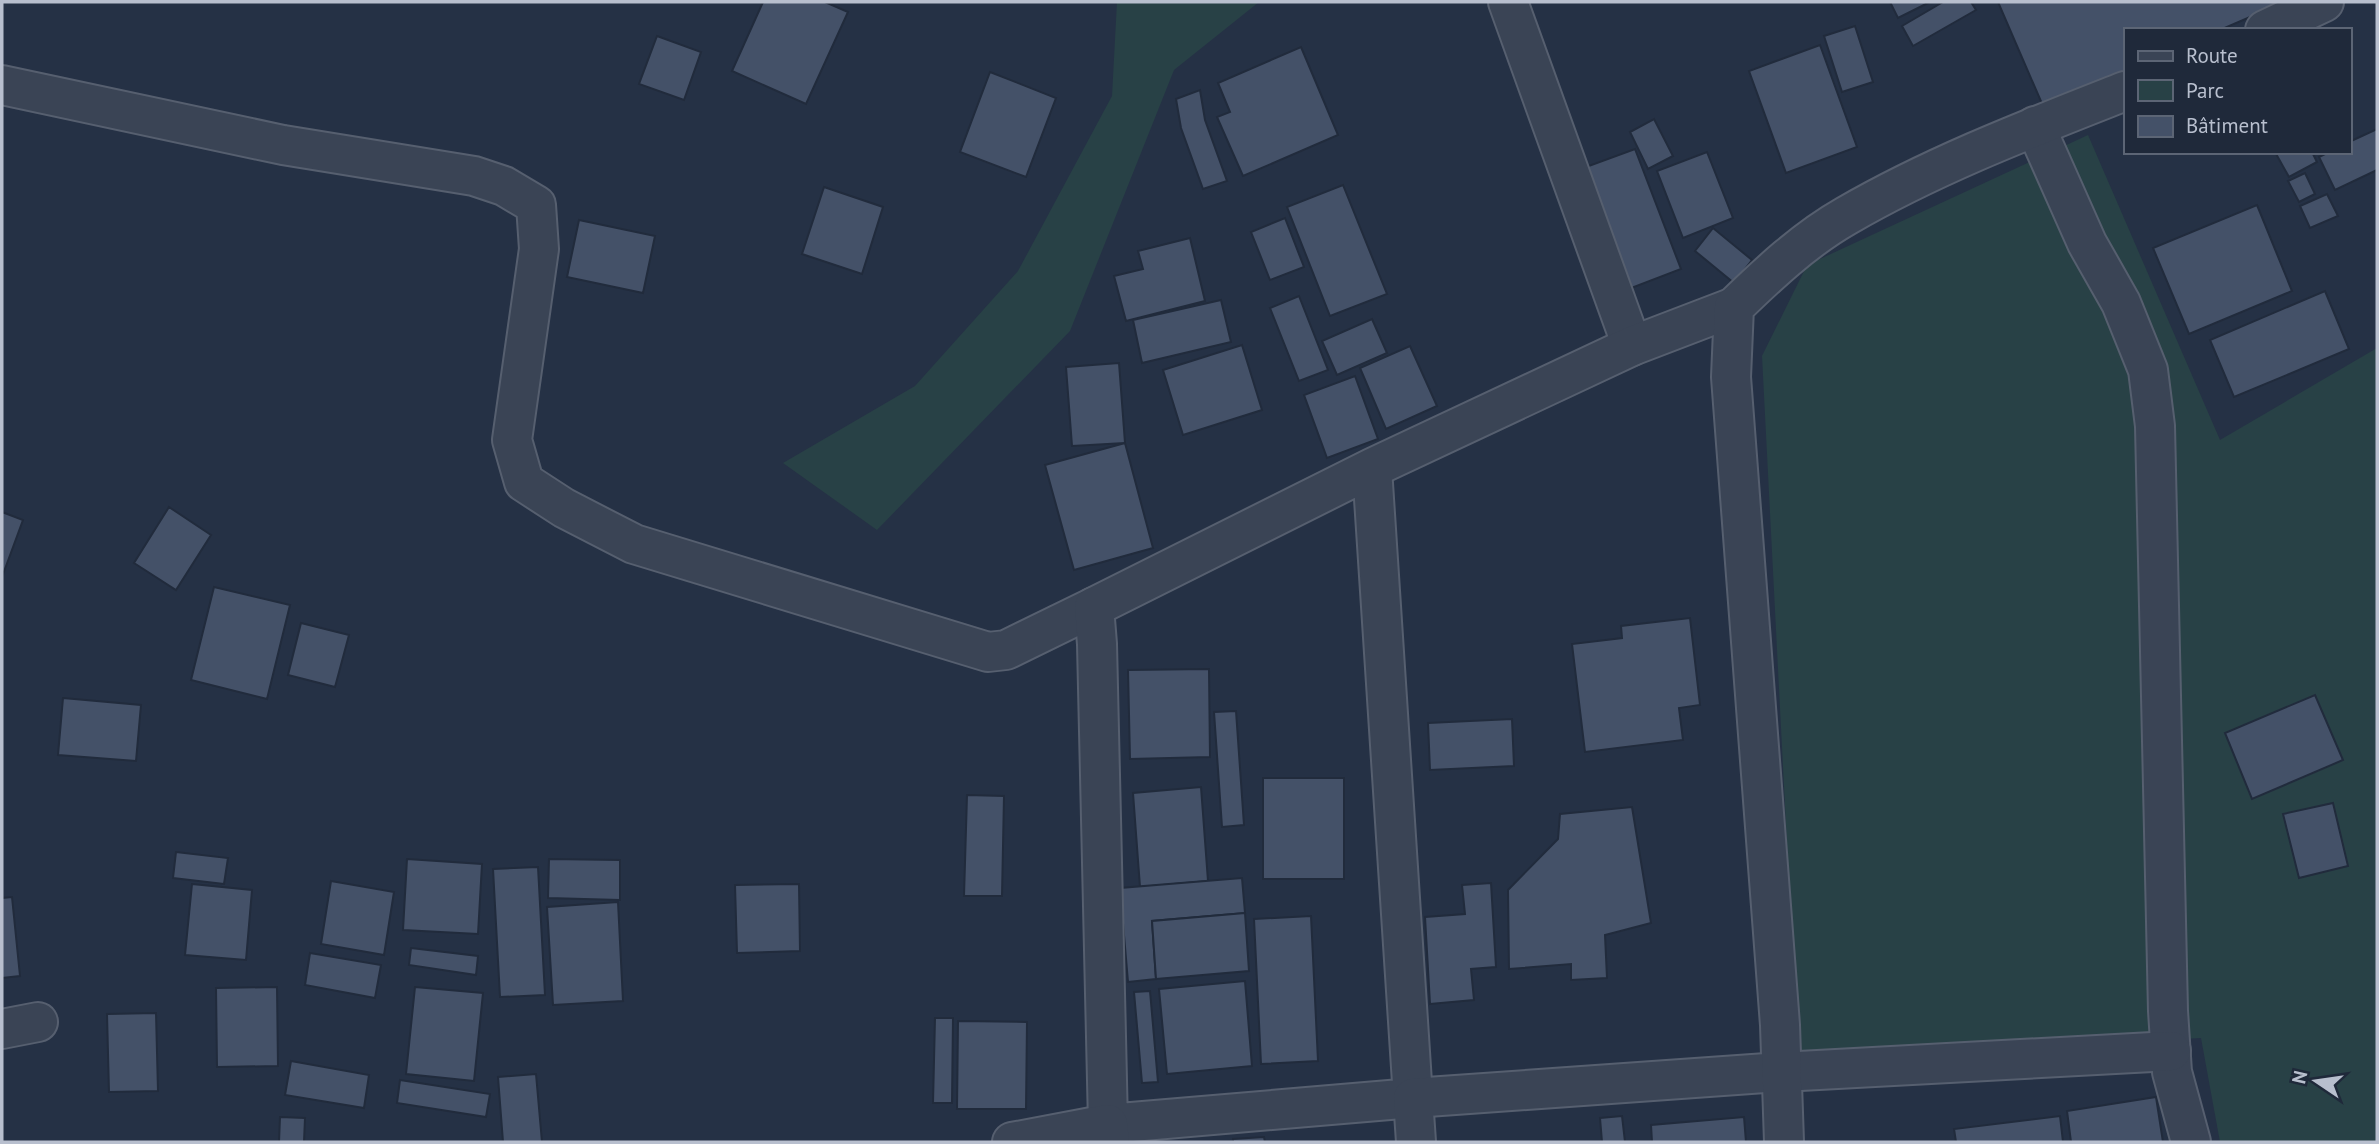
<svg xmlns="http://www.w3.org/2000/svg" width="2379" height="1144" font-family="'PT Sans',sans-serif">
  <rect width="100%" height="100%" fill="#253145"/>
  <g fill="#284146">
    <path d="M1117 2H1259L1174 70 1070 331 877 530 783 463 915 386 1018 271 1112 96Z"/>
    <path d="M2088 135 2220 440 2377 348V1142H2220L2201 1038 1798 1060 1762 356 1807 265Z"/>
  </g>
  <g fill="#445168" stroke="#212b3c" stroke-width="2">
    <path d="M763 2H825L848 12 806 104 732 71Z"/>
    <path d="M1890 2H1930L1898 18Z"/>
    <path d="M1943 2H1971L1976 10 1913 46 1902 26Z"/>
    <path d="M1998 2H2285L2220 30H2125V71L2043 106Z"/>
    <path d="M1855 26 1873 82 1842 92 1824 36Z"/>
    <path d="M657 36 701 52 684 100 639 84Z"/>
    <path d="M1820 45 1857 147 1786 173 1749 71Z"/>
    <path d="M1301 47 1338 135 1243 176 1217 117 1230 112 1218 83Z"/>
    <path d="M990 72 1056 98 1026 177 960 152Z"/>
    <path d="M1200 90 1205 120 1227 181 1203 189 1181 128 1176 99Z"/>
    <path d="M1654 119 1673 156 1648 169 1630 132Z"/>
    <path d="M2377 129V170L2335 190 2319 157 2329 152H2349V142Z"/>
    <path d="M1635 149 1681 269 1621 292 1575 171Z"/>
    <path d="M1707 152 1733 218 1683 238 1657 171Z"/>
    <path d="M2275 152H2312L2317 162 2289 177Z"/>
    <path d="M2305 173 2315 194 2299 202 2288 181Z"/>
    <path d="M1343 185 1387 294 1330 316 1287 207Z"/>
    <path d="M824 187 883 207 862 274 802 254Z"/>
    <path d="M2327 194 2338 216 2310 228 2300 206Z"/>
    <path d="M2257 205 2292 291 2189 334 2153 248Z"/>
    <path d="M1285 218 1304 267 1270 280 1251 232Z"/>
    <path d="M579 220 655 236 643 293 567 277Z"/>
    <path d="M1713 228 1752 260 1734 283 1695 251Z"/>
    <path d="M1190 238 1205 301 1126 321 1114 276 1143 269 1138 251Z"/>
    <path d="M2325 291 2349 349 2234 397 2210 340Z"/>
    <path d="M1299 296 1328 370 1299 381 1270 308Z"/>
    <path d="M1221 300 1231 342 1142 363 1133 320Z"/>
    <path d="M1372 319 1387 353 1337 375 1322 341Z"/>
    <path d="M1242 345 1262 410 1183 435 1163 370Z"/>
    <path d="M1410 346 1437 406 1386 429 1360 368Z"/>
    <path d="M1119 363 1125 443 1072 446 1066 367Z"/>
    <path d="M1355 376 1378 439 1327 458 1304 395Z"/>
    <path d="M1125 443 1153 548 1074 570 1045 465Z"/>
    <path d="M169 507 211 535 176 590 134 563Z"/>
    <path d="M2 512 23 520 2 577Z"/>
    <path d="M214 587 290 605 267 699 191 680Z"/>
    <path d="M1690 618 1700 705 1679 708 1683 740 1585 752 1572 644 1622 638 1621 626Z"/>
    <path d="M301 623 349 635 335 687 288 675Z"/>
    <path d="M1209 669 1210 757 1130 759 1128 670Z"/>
    <path d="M2315 695 2343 760 2252 799 2225 733Z"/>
    <path d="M63 698 141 705 136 761 58 755Z"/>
    <path d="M1236 711 1244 825 1222 827 1214 712Z"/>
    <path d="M1512 719 1514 766 1430 770 1428 723Z"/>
    <rect x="1263" y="778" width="81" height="101"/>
    <path d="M1201 787 1208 881 1140 887 1133 793Z"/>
    <path d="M967 795 1004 796 1002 896H964Z"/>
    <path d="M2333 803 2348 866 2299 878 2283 814Z"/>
    <path d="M1632 807 1651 923 1605 935 1607 978 1571 980V964L1509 969 1508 890 1558 839 1560 814Z"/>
    <path d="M176 852 228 858 224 884 173 878Z"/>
    <path d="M407 859 482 864 478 934 403 930Z"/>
    <path d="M549 859 620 860V900L548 898Z"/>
    <path d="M538 867 545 995 500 997 493 869Z"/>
    <path d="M1242 878 1245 913 1152 921 1156 979 1128 982 1120 888Z"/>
    <path d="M331 881 394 892 384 955 321 944Z"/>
    <path d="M1491 883 1496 967 1471 969 1474 1000 1430 1004 1425 917 1465 914 1462 885Z"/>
    <path d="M192 884 252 890 246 960 185 955Z"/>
    <path d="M799 884 800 951 737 953 735 885Z"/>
    <path d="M12 897 20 976 2 978V898Z"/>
    <path d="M618 902 623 1001 553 1005 547 907Z"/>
    <path d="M1245 913 1249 971 1156 979 1152 921Z"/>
    <path d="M1311 916 1318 1061 1261 1064 1254 919Z"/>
    <path d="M411 948 478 956 476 975 409 965Z"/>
    <path d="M310 953 381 965 375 998 305 985Z"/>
    <path d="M1245 981 1252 1066 1167 1074 1159 989Z"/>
    <path d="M277 987 278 1066 217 1067 216 988Z"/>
    <path d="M415 987 483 993 474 1081 406 1074Z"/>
    <path d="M1150 991 1158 1082 1142 1083 1134 992Z"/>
    <path d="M156 1013 158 1091 109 1092 107 1014Z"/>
    <path d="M935 1018H953L952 1103H933Z"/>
    <path d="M958 1021 1027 1022 1026 1109H957Z"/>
    <path d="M291 1061 369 1075 364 1108 285 1095Z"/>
    <path d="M536 1074 542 1142H503L498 1077Z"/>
    <path d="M400 1080 490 1094 486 1117 397 1103Z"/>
    <path d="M2156 1097 2163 1142H2071L2067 1111Z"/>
    <path d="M1622 1116 1625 1142H1602L1600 1118Z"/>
    <path d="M2060 1116 2063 1142H1956L1954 1129Z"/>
    <path d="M280 1117 305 1118 304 1142H279Z"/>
    <path d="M1744 1117 1746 1142H1652L1651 1125Z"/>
    <path d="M1264 1137 1265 1142H1233V1139Z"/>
  </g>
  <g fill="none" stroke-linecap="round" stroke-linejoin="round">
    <defs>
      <g id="minor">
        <path d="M1508 2 1632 346"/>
        <path d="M2265 30 2324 2"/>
        <path d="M2 85 283 145 474 176 504 186 536 205 539 249 512 440 524 482 564 508 634 544 988 652 1006 650 1094 607"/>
        <path d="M2035 126 2087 243 2121 303 2148 370 2155 426 2168 1011 2172 1072 2191 1142"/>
        <path d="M1372 468 1413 1098 1108 1124 1097 644 1094 607 1372 468 1632 346 1734 307"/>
        <path d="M2 1029 38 1022"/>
        <path d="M1012 1142 1108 1124 1110 1142"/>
        <path d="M1416 1142 1413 1098 1781 1072 2171 1051"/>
        <path d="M1784 1142 1780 1025 1731 377 1734 307C1768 274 1804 240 1846 216 1934 165 2031 128 2125 91"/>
      </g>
    </defs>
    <use href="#minor" stroke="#565f6f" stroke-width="42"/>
    <use href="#minor" stroke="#3a4455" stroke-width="38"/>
  </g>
  <rect width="2379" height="1144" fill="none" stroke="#b8bfce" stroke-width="7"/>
  <rect x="2124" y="28" width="228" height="126" fill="#1f293a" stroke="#5c6575" stroke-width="2"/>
  <rect x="2138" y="51" width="35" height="10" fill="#3a4455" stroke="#5c6575" stroke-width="2"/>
  <text x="2186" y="63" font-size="21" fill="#b8bfce">Route</text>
  <rect x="2138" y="80" width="35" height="21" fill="#284146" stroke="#5c6575" stroke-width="2"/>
  <text x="2186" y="98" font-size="21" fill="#b8bfce">Parc</text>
  <rect x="2138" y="116" width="35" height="21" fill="#445168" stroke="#5c6575" stroke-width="2"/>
  <text x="2186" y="133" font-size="21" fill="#b8bfce">Bâtiment</text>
  <g transform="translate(2316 1081) rotate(283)" stroke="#1f293a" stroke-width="5" paint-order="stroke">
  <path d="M0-5L12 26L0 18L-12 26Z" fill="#b8bfce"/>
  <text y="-10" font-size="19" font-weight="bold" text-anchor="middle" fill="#b8bfce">N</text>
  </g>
</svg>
